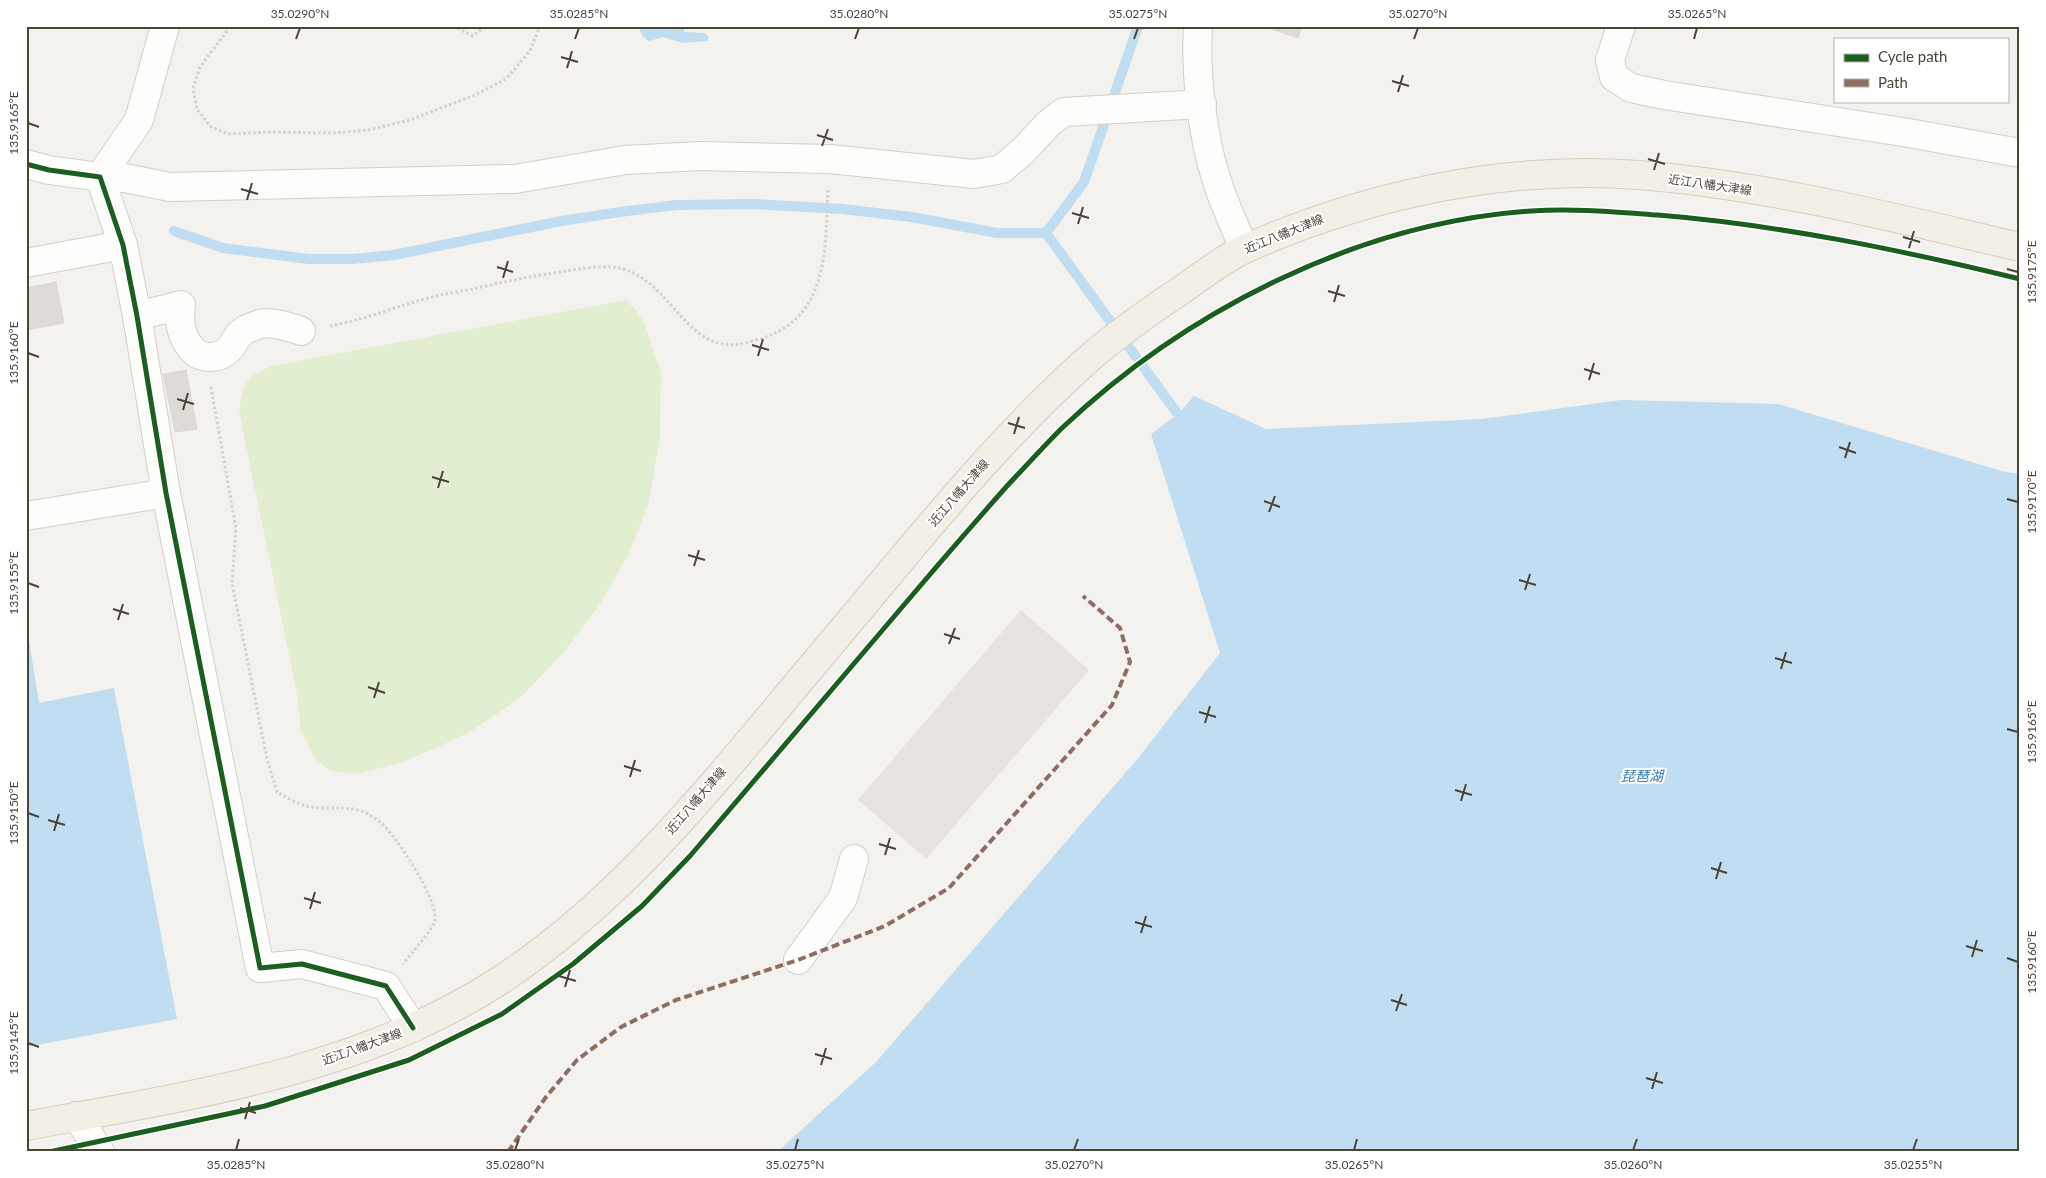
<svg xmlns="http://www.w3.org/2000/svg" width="2046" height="1178" font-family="Lato,'Noto Sans JP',sans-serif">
  <rect width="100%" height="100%" fill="#f4f2ee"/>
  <path fill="#e1eecf" d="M626 300 642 317 661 372 660 437 649 501 631 550 599 606 565 651 520 698 465 735 400 763 357 774 331 771 314 758 301 730 297 694 239 411C243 383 245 377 271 366Z"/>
  <path fill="#e6e3df" d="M1021 610 1089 670 926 859 858 800Z"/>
  <g fill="#c0ddf1">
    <path d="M643 26H679L683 28 685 32 705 33 709 37 707 41 683 43 663 37 649 41 642 36 640 30Z"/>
    <path d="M1194 396 1266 429 1482 419 1621 400 1778 404 2005 472 2020 474V1152H777L877 1061 1139 757 1220 653 1151 434 1178 414Z"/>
    <path d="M26 621 39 703 114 688 177 1019 26 1047Z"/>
  </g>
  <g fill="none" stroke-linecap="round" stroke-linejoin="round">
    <g stroke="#c0ddf1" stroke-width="10">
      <path d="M174 231 223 248 309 259H352L394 255 561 221 627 211 677 205 755 204 842 209 912 217 997 233H1046"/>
      <path d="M1046 233 1185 424"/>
      <path d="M1046 233 1084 182 1138 26"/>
    </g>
  </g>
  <g fill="#dedbd6" stroke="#dcd9d4">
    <path d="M1263 26H1302L1298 38Z"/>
    <path d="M56 282 64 323 26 330V288Z"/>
    <path d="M186 370 197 429 175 432 163 374Z"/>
  </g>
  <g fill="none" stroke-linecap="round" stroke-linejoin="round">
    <defs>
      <g id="minor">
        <path d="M1198 26C1195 72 1202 134 1216 178 1223 202 1235 226 1244 249"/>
        <path d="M1621 26 1610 60 1614 77 1631 88 1664 95 1903 132 2020 153"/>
        <path d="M26 164 49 170 100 177 123 245 137 316 166 493 260 968 302 964 386 986 413 1028"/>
        <path d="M100 177 125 178 170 187 515 179 625 160 700 156 830 159 974 174 1002 169 1023 151 1049 123 1064 112 1202 104"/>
        <path d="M100 177 139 120 165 26"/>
        <path d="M26 263 123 245"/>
        <path d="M137 316 181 305C179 322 180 334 191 348 199 359 218 360 228 350 234 345 236 336 242 332 246 329 254 326 260 324 273 321 289 327 301 331"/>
        <path d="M26 516 166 493"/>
        <path d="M798 960 843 898 854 859"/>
        <path d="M77 1116 100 1152"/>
      </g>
      <path id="major" d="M26 1126C187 1096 355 1073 496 983 625 900 720 775 818 659 904 558 986 451 1085 362 1115 335 1147 313 1180 291 1202 276 1224 258 1249 247 1371 194 1505 165 1638 175 1767 185 1895 218 2020 247"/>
    </defs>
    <use href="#minor" stroke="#d2d0cb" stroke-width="30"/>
    <use href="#major" stroke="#d6cebb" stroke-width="30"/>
    <g stroke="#d3d2cc" stroke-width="3" stroke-dasharray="2.5 2.5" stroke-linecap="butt">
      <path d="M228 26 227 31 200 67 193 88 197 109 210 126 227 134 271 132 333 133 368 130 410 120 475 95 506 79 530 51 540 26"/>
      <path d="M453 26 473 36 485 26"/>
      <path d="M330 326C363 320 395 307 428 298 443 294 458 292 472 289 500 283 526 277 554 273 573 270 592 266 611 267 654 270 671 314 703 336 719 347 736 346 753 341 829 322 825 253 828 190"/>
      <path d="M211 387 236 529 232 583 267 759 277 792C287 798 299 805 311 807 329 810 347 805 364 812 369 814 376 819 380 822 396 835 439 901 435 921 433 929 410 955 403 964"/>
    </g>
    <use href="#minor" stroke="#fdfdfc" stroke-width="28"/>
    <use href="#major" stroke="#f2efe6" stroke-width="28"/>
    <path stroke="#8d6e63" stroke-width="4" stroke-dasharray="8 4" stroke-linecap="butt" d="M508 1152 546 1097 577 1060 621 1027 676 1000 798 960 885 926 949 888 1112 705 1130 662 1120 628 1083 596"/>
    <defs>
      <g id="cycleway">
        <path d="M26 164 49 170 100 177 123 245 137 316 166 493 260 968 302 964 386 986 413 1028"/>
        <path d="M49 1152 265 1106 409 1060 502 1014 573 964 642 906 690 856C757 777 824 698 892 619 930 574 968 530 1007 486 1025 467 1043 447 1062 428 1187 310 1358 223 1531 211 1573 208 1616 212 1658 215 1780 225 1901 250 2020 279"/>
      </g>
    </defs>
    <use href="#cycleway" stroke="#fff" stroke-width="8"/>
    <use href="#cycleway" stroke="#1b5e20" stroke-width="5"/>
  </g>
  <path fill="none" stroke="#4b4439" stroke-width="2" d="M296 39 300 28M575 39 579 28M855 39 859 28M1134 39 1138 28M1414 39 1418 28M1694 39 1697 28M561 57 578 62M567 68 572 51M1392 81 1409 86M1398 92 1403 75M28 123 39 127M817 135 833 140M822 146 828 129M1648 159 1665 164M1654 170 1659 153M241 189 258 194M247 200 252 183M1072 213 1089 218M1078 224 1083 207M1903 237 1920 242M1909 248 1914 231M497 267 513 272M2007 269 2018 272M503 278 508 261M1328 291 1345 296M1334 302 1339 285M752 345 769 350M28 353 39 357M758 356 763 339M1584 369 1600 374M1589 380 1594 363M177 399 194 404M183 410 188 393M1008 423 1025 428M1014 434 1019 417M1839 447 1856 453M1845 458 1850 442M432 477 449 482M438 488 443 471M2007 499 2018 502M1264 501 1280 507M1269 512 1275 496M688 555 705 560M694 566 699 550M1519 580 1536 585M28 583 39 587M1525 590 1530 574M113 609 129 614M118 620 123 604M944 634 960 639M949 644 955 628M1775 658 1792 663M1781 669 1786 652M368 687 385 693M374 698 379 682M1199 712 1216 717M1205 723 1210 706M2007 729 2018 732M624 766 641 771M630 777 635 760M1455 790 1472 795M1461 801 1466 784M28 813 39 817M48 820 65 825M54 831 59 814M879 844 896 849M885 855 890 838M1711 868 1727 873M1716 879 1721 862M304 898 321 903M310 909 315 892M1135 922 1152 927M1141 933 1146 916M1966 946 1983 951M1972 957 1977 940M2007 958 2018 962M559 976 576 981M565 987 570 970M1391 1000 1407 1005M1396 1011 1402 994M28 1043 39 1047M815 1054 832 1059M821 1065 826 1048M1646 1078 1663 1083M1652 1089 1657 1072M240 1108 256 1113M245 1119 250 1102M236 1150 239 1139M515 1150 519 1139M795 1150 798 1139M1074 1150 1078 1139M1354 1150 1357 1139M1633 1150 1637 1139M1913 1150 1917 1139"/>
  <g text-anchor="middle" stroke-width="4" stroke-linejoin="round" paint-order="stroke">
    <g font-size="12" fill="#4b4439" stroke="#fff">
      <text transform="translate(1710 185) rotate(8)" y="4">近江八幡大津線</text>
      <text transform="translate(1284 234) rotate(-22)" y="4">近江八幡大津線</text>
      <text transform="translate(959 493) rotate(-49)" y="4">近江八幡大津線</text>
      <text transform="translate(696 801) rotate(-49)" y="4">近江八幡大津線</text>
      <text transform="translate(362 1047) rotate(-20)" y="4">近江八幡大津線</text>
    </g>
    <g font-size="14" font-style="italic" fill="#2e7ab2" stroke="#fff">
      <text x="1642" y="781">琵琶湖</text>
    </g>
  </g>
  <rect width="2046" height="1178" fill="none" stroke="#ffffff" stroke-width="55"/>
  <rect x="1834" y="38" width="175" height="65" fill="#ffffff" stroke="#b7b4b0"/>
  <rect x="1844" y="54" width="25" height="8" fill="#1b5e20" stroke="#b7b4b0"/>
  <text x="1878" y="62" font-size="15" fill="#4b4439">Cycle path</text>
  <rect x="1844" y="79" width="25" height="8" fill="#8d6e63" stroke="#b7b4b0"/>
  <text x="1878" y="88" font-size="15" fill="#4b4439">Path</text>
  <rect x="28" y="28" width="1990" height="1122" fill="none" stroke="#4b4439" stroke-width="2"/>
  <g font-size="12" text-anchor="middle" fill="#4b4439">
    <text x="300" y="18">35.0290°N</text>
    <text x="579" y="18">35.0285°N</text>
    <text x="859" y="18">35.0280°N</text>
    <text x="1138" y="18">35.0275°N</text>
    <text x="1418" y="18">35.0270°N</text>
    <text x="1697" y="18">35.0265°N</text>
    <text transform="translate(14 123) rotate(-90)" y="4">135.9165°E</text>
    <text transform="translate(2032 272) rotate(-90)" y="4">135.9175°E</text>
    <text transform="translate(14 353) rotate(-90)" y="4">135.9160°E</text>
    <text transform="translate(2032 502) rotate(-90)" y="4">135.9170°E</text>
    <text transform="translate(14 583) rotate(-90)" y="4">135.9155°E</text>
    <text transform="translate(2032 732) rotate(-90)" y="4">135.9165°E</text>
    <text transform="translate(14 813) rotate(-90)" y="4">135.9150°E</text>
    <text transform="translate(2032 962) rotate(-90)" y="4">135.9160°E</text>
    <text transform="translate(14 1043) rotate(-90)" y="4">135.9145°E</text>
    <text x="236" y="1169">35.0285°N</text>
    <text x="515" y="1169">35.0280°N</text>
    <text x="795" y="1169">35.0275°N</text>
    <text x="1074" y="1169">35.0270°N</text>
    <text x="1354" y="1169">35.0265°N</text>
    <text x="1633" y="1169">35.0260°N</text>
    <text x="1913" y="1169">35.0255°N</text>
  </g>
</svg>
